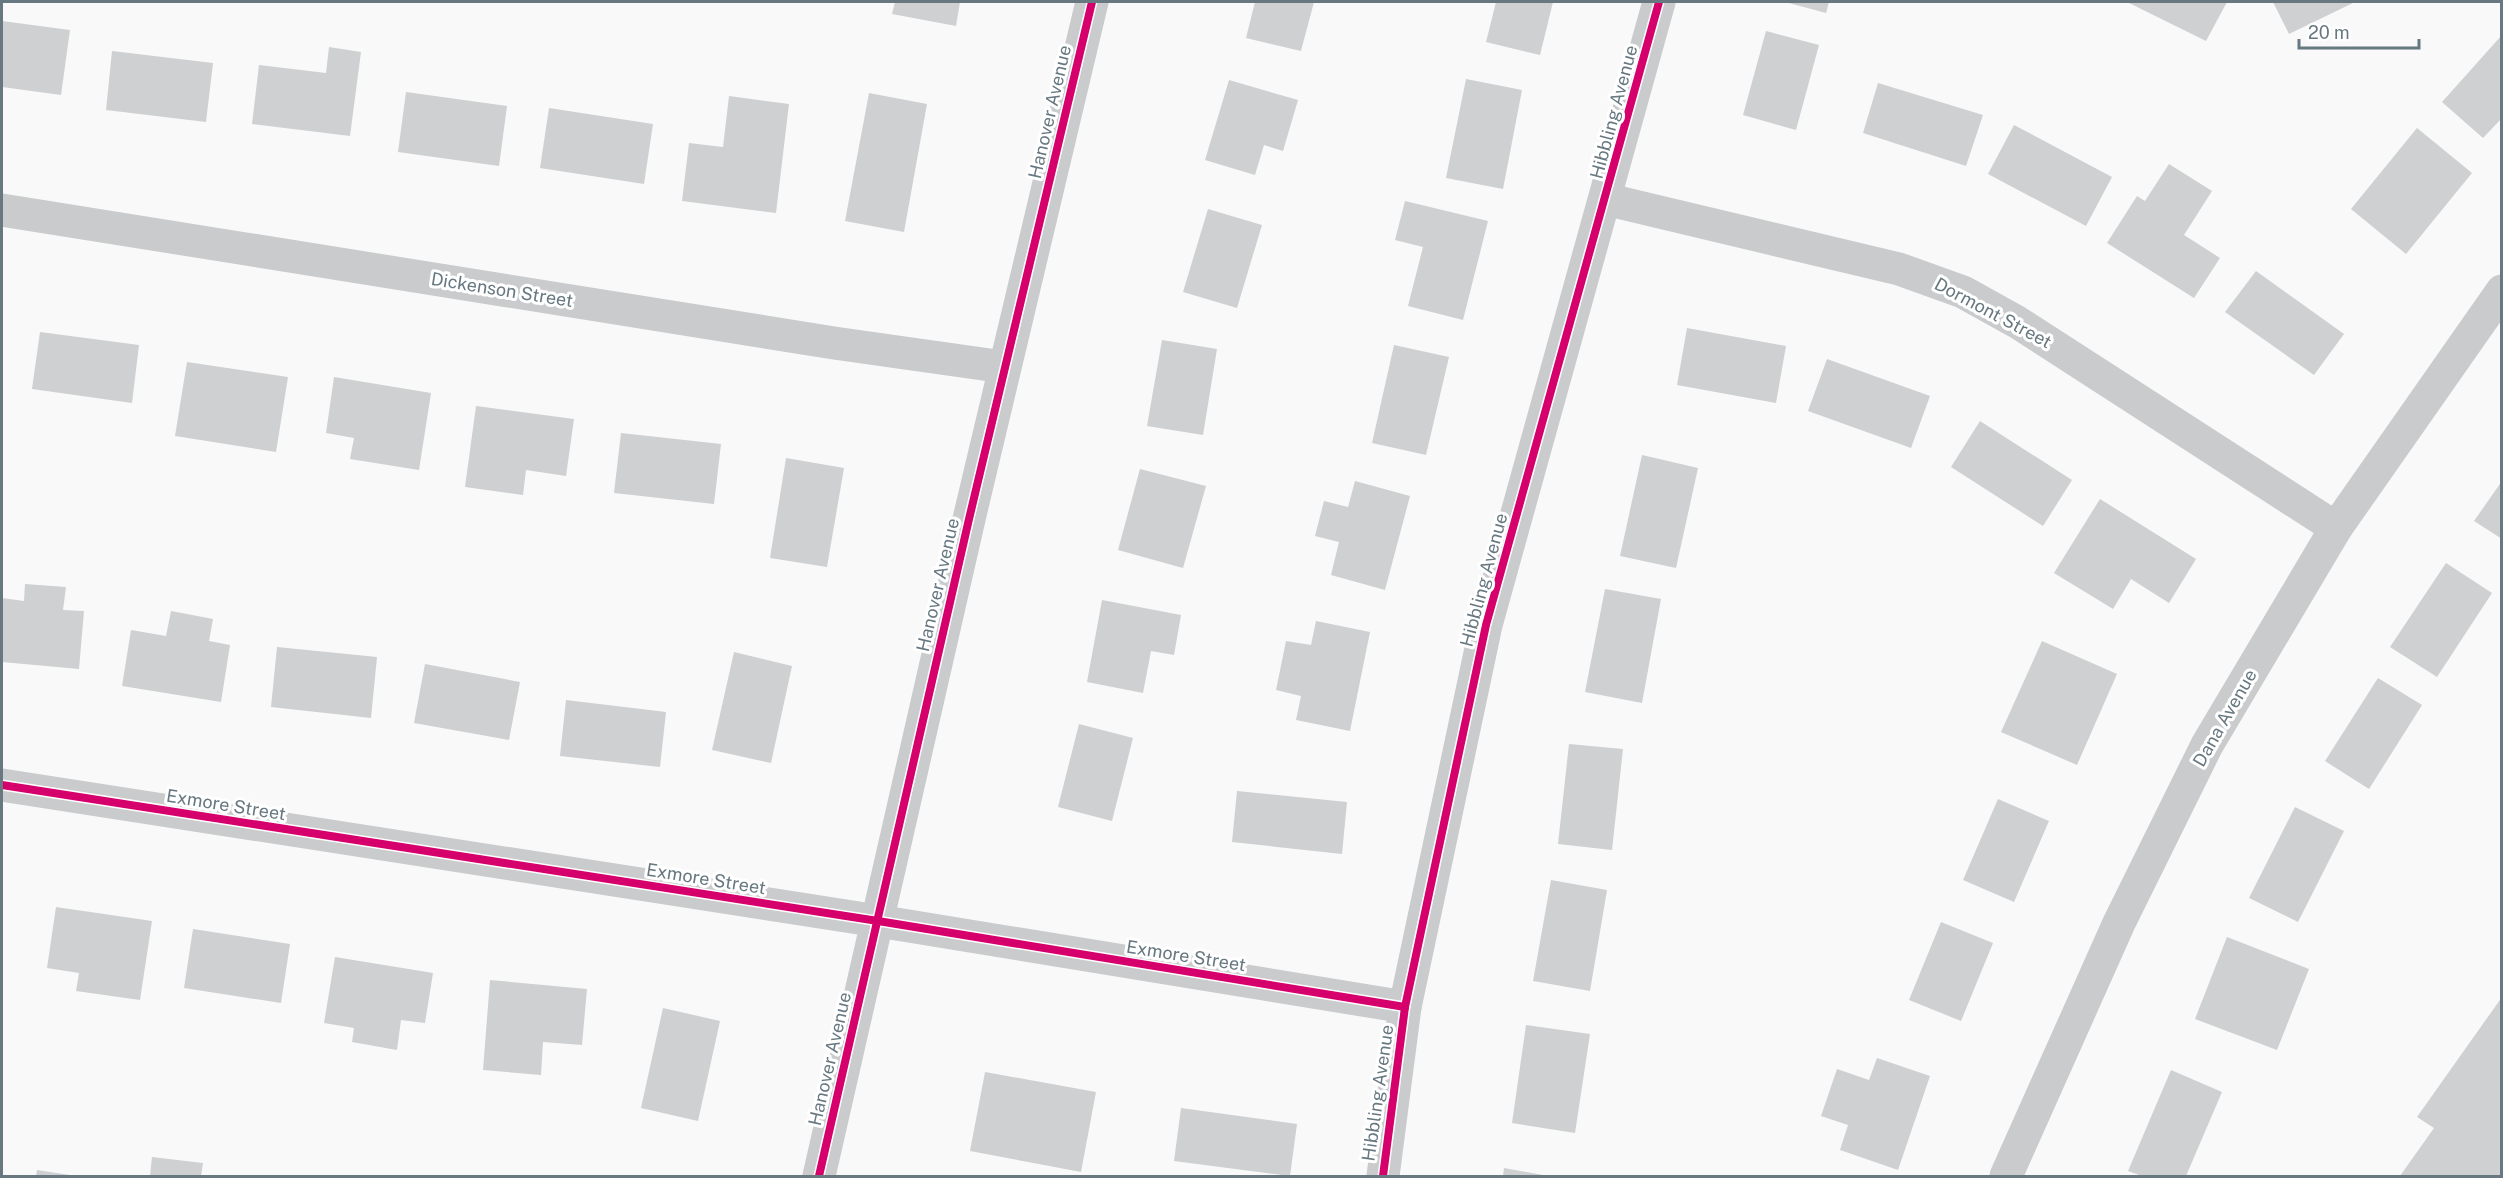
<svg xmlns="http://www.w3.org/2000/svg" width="2503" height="1178" font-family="'Public Sans',sans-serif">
  <rect width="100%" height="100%" fill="#f9f9f9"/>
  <g fill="#ced0d1">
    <path d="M895 2H960L956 26 892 14Z"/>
    <path d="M1255 2H1314L1301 51 1246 38Z"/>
    <path d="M1496 2H1553L1540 55 1486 42Z"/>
    <path d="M1785 2H1829L1826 13Z"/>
    <path d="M2127 2H2227L2206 41Z"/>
    <path d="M2273 2H2355L2289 34Z"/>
    <path d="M2 21 70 30 61 95 2 87Z"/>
    <path d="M1766 31 1819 45 1796 130 1743 115Z"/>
    <path d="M2502 35V118L2483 138 2442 102Z"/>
    <path d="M329 47 361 52 350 136 252 124 259 65 326 73Z"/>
    <path d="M112 51 213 63 206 122 106 110Z"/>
    <path d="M1466 79 1522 90 1503 189 1446 178Z"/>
    <path d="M1229 80 1298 100 1283 151 1264 145 1255 175 1205 160Z"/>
    <path d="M1878 83 1983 115 1966 166 1863 133Z"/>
    <path d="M406 92 507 106 499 166 398 152Z"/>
    <path d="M869 93 927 104 904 232 845 221Z"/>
    <path d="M729 96 789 104 776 213 682 201 689 143 723 147Z"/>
    <path d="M549 108 653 124 644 184 540 168Z"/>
    <path d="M2014 125 2112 177 2086 226 1988 174Z"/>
    <path d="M2417 128 2472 173 2406 254 2351 209Z"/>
    <path d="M2169 164 2212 191 2184 235 2220 258 2194 298 2107 243 2137 196 2145 201Z"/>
    <path d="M1405 201 1488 221 1463 320 1408 306 1423 247 1395 240Z"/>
    <path d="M1208 209 1262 225 1237 308 1183 292Z"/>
    <path d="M2256 271 2344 334 2314 375 2225 312Z"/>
    <path d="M1687 328 1786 346 1776 403 1677 385Z"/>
    <path d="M40 332 139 345 132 403 32 389Z"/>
    <path d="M1162 340 1217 349 1203 435 1147 426Z"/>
    <path d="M1394 345 1449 357 1426 455 1372 443Z"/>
    <path d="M1827 359 1930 396 1911 448 1808 411Z"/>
    <path d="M187 362 288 377 276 452 175 436Z"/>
    <path d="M334 377 431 393 419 470 350 459 354 438 326 433Z"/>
    <path d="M476 406 574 419 566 476 526 470 523 495 465 487Z"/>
    <path d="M1980 421 2072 480 2043 526 1951 467Z"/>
    <path d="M621 433 721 444 714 504 614 493Z"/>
    <path d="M1642 455 1698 468 1676 568 1620 556Z"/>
    <path d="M786 458 844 468 827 567 770 558Z"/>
    <path d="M1140 469 1206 486 1183 568 1118 550Z"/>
    <path d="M1355 481 1410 496 1385 590 1331 575 1339 542 1315 536 1324 501 1348 507Z"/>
    <path d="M2502 481V539L2474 521Z"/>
    <path d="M2100 499 2196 559 2169 603 2131 579 2113 609 2054 573Z"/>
    <path d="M2446 563 2492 593 2437 677 2390 647Z"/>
    <path d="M25 584 66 587 63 610 84 611 79 669 2 662V598L24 601Z"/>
    <path d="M1605 589 1661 599 1642 703 1585 692Z"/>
    <path d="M1102 600 1181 615 1174 655 1151 651 1143 693 1087 682Z"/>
    <path d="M171 611 213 619 209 641 230 645 221 702 122 686 131 630 166 636Z"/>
    <path d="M1316 621 1370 632 1350 731 1296 720 1301 696 1276 690 1286 641 1311 645Z"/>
    <path d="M2042 641 2117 674 2077 765 2001 732Z"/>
    <path d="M277 647 377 657 371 718 271 707Z"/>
    <path d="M734 652 792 666 771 763 712 750Z"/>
    <path d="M425 664 520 682 509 740 414 723Z"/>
    <path d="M2378 678 2422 705 2369 789 2325 761Z"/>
    <path d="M566 700 666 712 660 767 560 756Z"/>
    <path d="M1079 724 1133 738 1112 821 1058 807Z"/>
    <path d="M1569 744 1623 749 1612 850 1558 844Z"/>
    <path d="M1237 791 1347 802 1342 854 1232 842Z"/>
    <path d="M1998 799 2049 821 2014 902 1963 880Z"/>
    <path d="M2295 807 2344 831 2298 922 2249 898Z"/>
    <path d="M1551 880 1607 890 1590 991 1533 981Z"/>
    <path d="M56 907 152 921 140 1000 76 991 79 973 47 968Z"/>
    <path d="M1941 922 1993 943 1961 1021 1909 1000Z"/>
    <path d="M193 929 290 944 281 1003 184 988Z"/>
    <path d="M2227 937 2309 969 2277 1050 2195 1019Z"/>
    <path d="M335 957 433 973 425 1023 401 1020 397 1050 352 1042 354 1028 324 1023Z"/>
    <path d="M490 980 587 989 582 1045 543 1042 541 1075 483 1070Z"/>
    <path d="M2502 997V1176H2400L2434 1128 2417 1117Z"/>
    <path d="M663 1008 720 1021 698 1121 641 1108Z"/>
    <path d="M1526 1025 1590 1034 1575 1133 1512 1123Z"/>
    <path d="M1877 1058 1930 1076 1898 1170 1840 1150 1848 1125 1821 1116 1837 1069 1869 1080Z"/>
    <path d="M2171 1070 2222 1092 2186 1176H2142L2128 1171Z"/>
    <path d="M985 1072 1096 1092 1081 1172 970 1151Z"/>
    <path d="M1181 1108 1297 1124 1290 1176 1174 1161Z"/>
    <path d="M152 1157 203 1163 201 1176H150Z"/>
    <path d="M1504 1168 1543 1175V1176H1503Z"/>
    <path d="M37 1170 70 1175V1176H36Z"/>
  </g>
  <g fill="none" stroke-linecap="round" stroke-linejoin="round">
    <g stroke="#cacbcc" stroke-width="33">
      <path d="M1605 199 1899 269 1963 292 2017 322 2336 528"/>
      <path d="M2 210 834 343 1004 367"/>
      <path d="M2 785 878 921 1405 1007"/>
      <path d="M1383 1176 1405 1007 1486 625 1659 2"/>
      <path d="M2006 1176 2119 923 2207 745 2336 528 2502 291"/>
    </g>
    <path stroke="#cacbcc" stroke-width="33" d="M819 1176 969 519 1092 2"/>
    <defs>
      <g id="cycleway">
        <path d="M2 785 878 921 1405 1007"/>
        <path d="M819 1176 969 519 1092 2"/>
        <path d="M1383 1176 1405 1007 1486 625 1659 2"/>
      </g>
    </defs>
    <use href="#cycleway" stroke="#fff" stroke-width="11"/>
    <use href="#cycleway" stroke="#d6006c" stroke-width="8"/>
  </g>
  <g text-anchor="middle" stroke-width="6" stroke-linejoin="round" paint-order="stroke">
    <g font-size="18" fill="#677880" stroke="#fff">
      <text transform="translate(1050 112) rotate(-77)" y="6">Hanover Avenue</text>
      <text transform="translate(1614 112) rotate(-75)" y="6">Hibbling Avenue</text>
      <text transform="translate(502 290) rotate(9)" y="6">Dickenson Street</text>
      <text transform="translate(1993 313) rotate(28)" y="6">Dormont Street</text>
      <text transform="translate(1484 580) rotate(-75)" y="6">Hibbling Avenue</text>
      <text transform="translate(938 585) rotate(-77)" y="6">Hanover Avenue</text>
      <text transform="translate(2225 718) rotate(-60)" y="6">Dana Avenue</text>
      <text transform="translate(226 805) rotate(9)" y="6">Exmore Street</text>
      <text transform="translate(706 879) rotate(9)" y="6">Exmore Street</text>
      <text transform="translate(1186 956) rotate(9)" y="6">Exmore Street</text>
      <text transform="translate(830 1059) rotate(-77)" y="6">Hanover Avenue</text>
      <text transform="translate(1378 1093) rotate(-82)" y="6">Hibbling Avenue</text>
    </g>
  </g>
  <rect width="2503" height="1178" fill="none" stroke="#677880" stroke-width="6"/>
  <path d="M2299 39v9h120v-9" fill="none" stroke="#677880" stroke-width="3"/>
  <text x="2308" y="39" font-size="18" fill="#677880" stroke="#ffffff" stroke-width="4.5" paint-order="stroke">20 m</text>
</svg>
